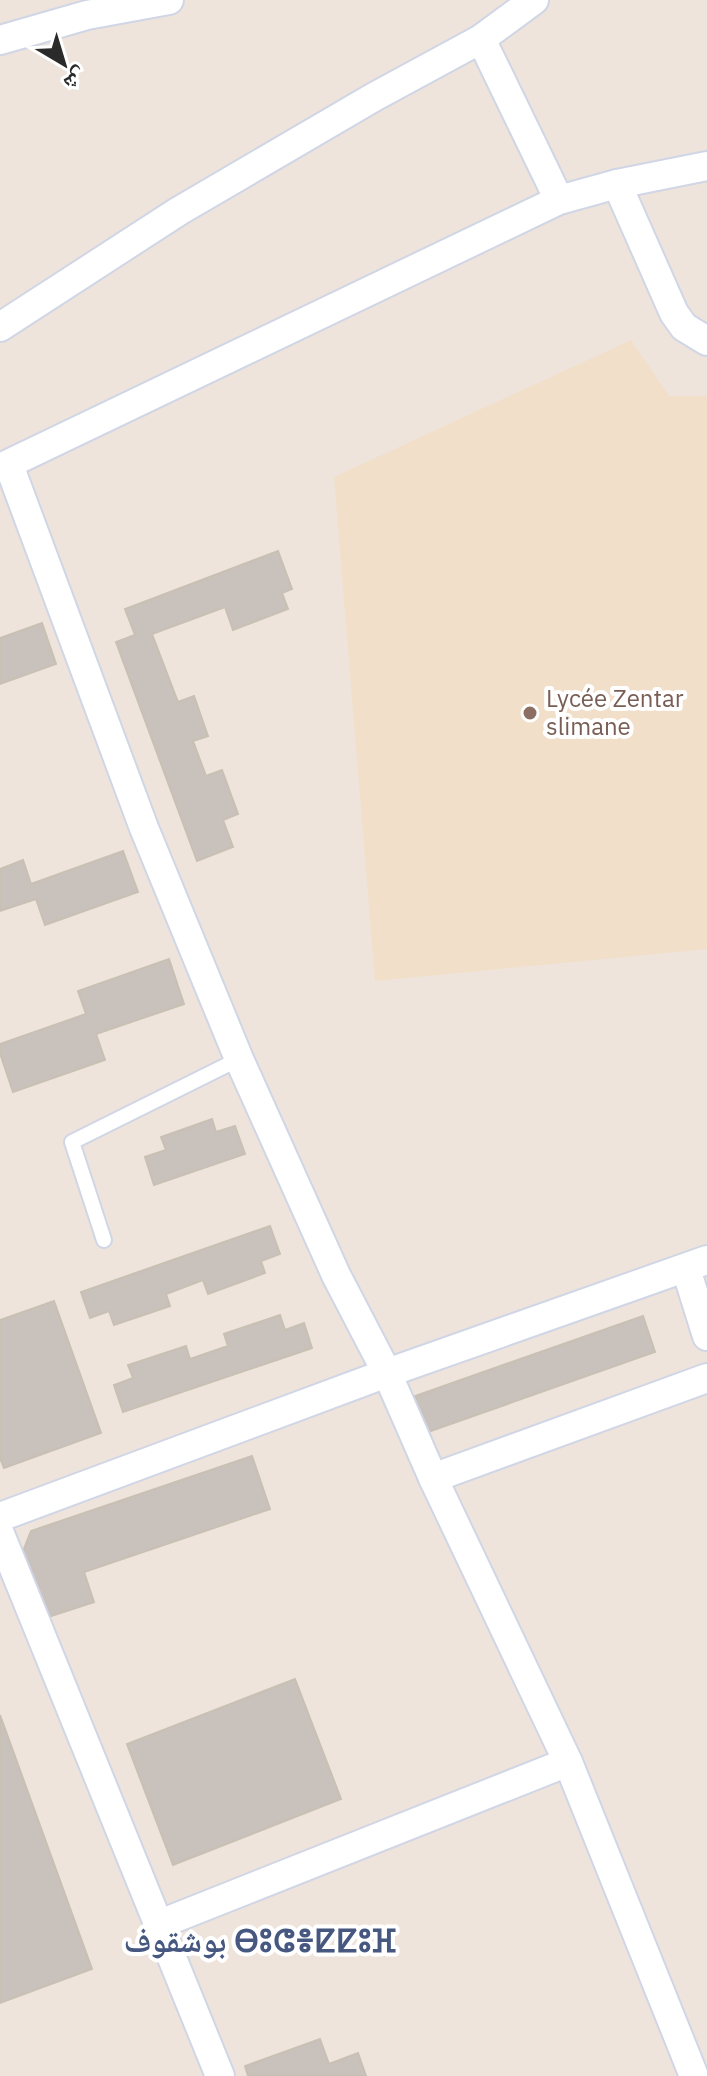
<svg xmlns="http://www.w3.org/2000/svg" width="707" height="2076" font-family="'IBM Plex Sans','Noto Naskh Arabic','Noto Sans Tifinagh',sans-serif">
  <rect width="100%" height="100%" fill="#eee4db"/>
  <path fill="#f1dfc9" d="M631 340 669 396H707V949L375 981 334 477Z"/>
  <g fill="#c9c1bb" stroke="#c9c0b4" stroke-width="2">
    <path d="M278 551 292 589 282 593 288 609 233 630 225 607 152 634 178 702 194 696 208 736 193 741 206 776 222 770 238 814 223 820 233 847 197 861 116 642 135 635 125 609Z"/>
    <path d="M42 623 56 664 0 684V638Z"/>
    <path d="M123 851 138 892 45 925 36 899 0 911V869L23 860 31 884Z"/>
    <path d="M169 959 184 1004 96 1034 105 1060 13 1092 0 1053V1044L86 1014 78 991Z"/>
    <path d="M212 1119 216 1132 235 1126 245 1154 154 1185 145 1157 166 1150 161 1137Z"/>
    <path d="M270 1226 280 1254 261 1261 265 1273 208 1294 203 1280 166 1294 170 1306 114 1325 109 1311 90 1318 81 1292Z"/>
    <path d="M54 1301 101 1433 4 1468 0 1458V1320Z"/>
    <path d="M280 1315 285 1330 304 1323 312 1348 123 1412 114 1385 133 1378 128 1365 186 1346 190 1359 228 1346 224 1334Z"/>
    <path d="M643 1316 655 1352 428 1432 415 1396Z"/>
    <path d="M252 1456 270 1509 84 1572 94 1602 36 1621 18 1564 31 1531Z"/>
    <path d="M295 1679 341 1799 173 1865 127 1744Z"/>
    <path d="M0 1715 92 1969 0 2003Z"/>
    <path d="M320 2039 329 2064 358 2053 366 2076H248L245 2066Z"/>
  </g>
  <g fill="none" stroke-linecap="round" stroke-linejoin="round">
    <defs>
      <path id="lane" d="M104 1240 72 1142 239 1059"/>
      <g id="street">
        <path d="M481 39 559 200"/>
        <path d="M0 40 87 15 169 0"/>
        <path d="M617 184 674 313 684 327 707 341"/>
        <path d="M0 327 179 211 374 97 481 39 534 0"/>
        <path d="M9 465 144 828 239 1059 336 1275 387 1373 433 1478 568 1762 694 2076"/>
        <path d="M0 468 559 200 617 184 707 166"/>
        <path d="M686 1269 707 1336"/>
        <path d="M433 1478 707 1378"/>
        <path d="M0 1517 387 1373 707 1260"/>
        <path d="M0 1534 220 2076"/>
        <path d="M160 1924 568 1762"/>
      </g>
    </defs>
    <use href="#lane" stroke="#d0d6e5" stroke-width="18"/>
    <use href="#street" stroke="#d0d6e5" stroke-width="32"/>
    <use href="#lane" stroke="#fff" stroke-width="14"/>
    <use href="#street" stroke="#fff" stroke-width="28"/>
  </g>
  <circle fill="#8d6e63" stroke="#fff" stroke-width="3" cx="530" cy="713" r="8"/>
  <g text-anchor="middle" stroke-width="8" stroke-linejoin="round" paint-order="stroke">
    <g font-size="24" fill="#785e54" stroke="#fff" text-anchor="start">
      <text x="546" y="707">Lycée Zentar<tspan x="546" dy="28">slimane</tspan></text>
    </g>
    <g font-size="32" font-weight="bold" fill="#465780" stroke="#fff">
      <text x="260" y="1952">بوشقوف ⴱⵓⵛⴻⵇⵇⵓⴼ</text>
    </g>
  </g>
  <g transform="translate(64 64) rotate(142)" stroke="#ffffff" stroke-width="6" paint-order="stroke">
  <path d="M0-6L14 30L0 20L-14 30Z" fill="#2a2a2a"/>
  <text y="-12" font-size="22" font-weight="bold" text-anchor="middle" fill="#2a2a2a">ش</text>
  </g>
</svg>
